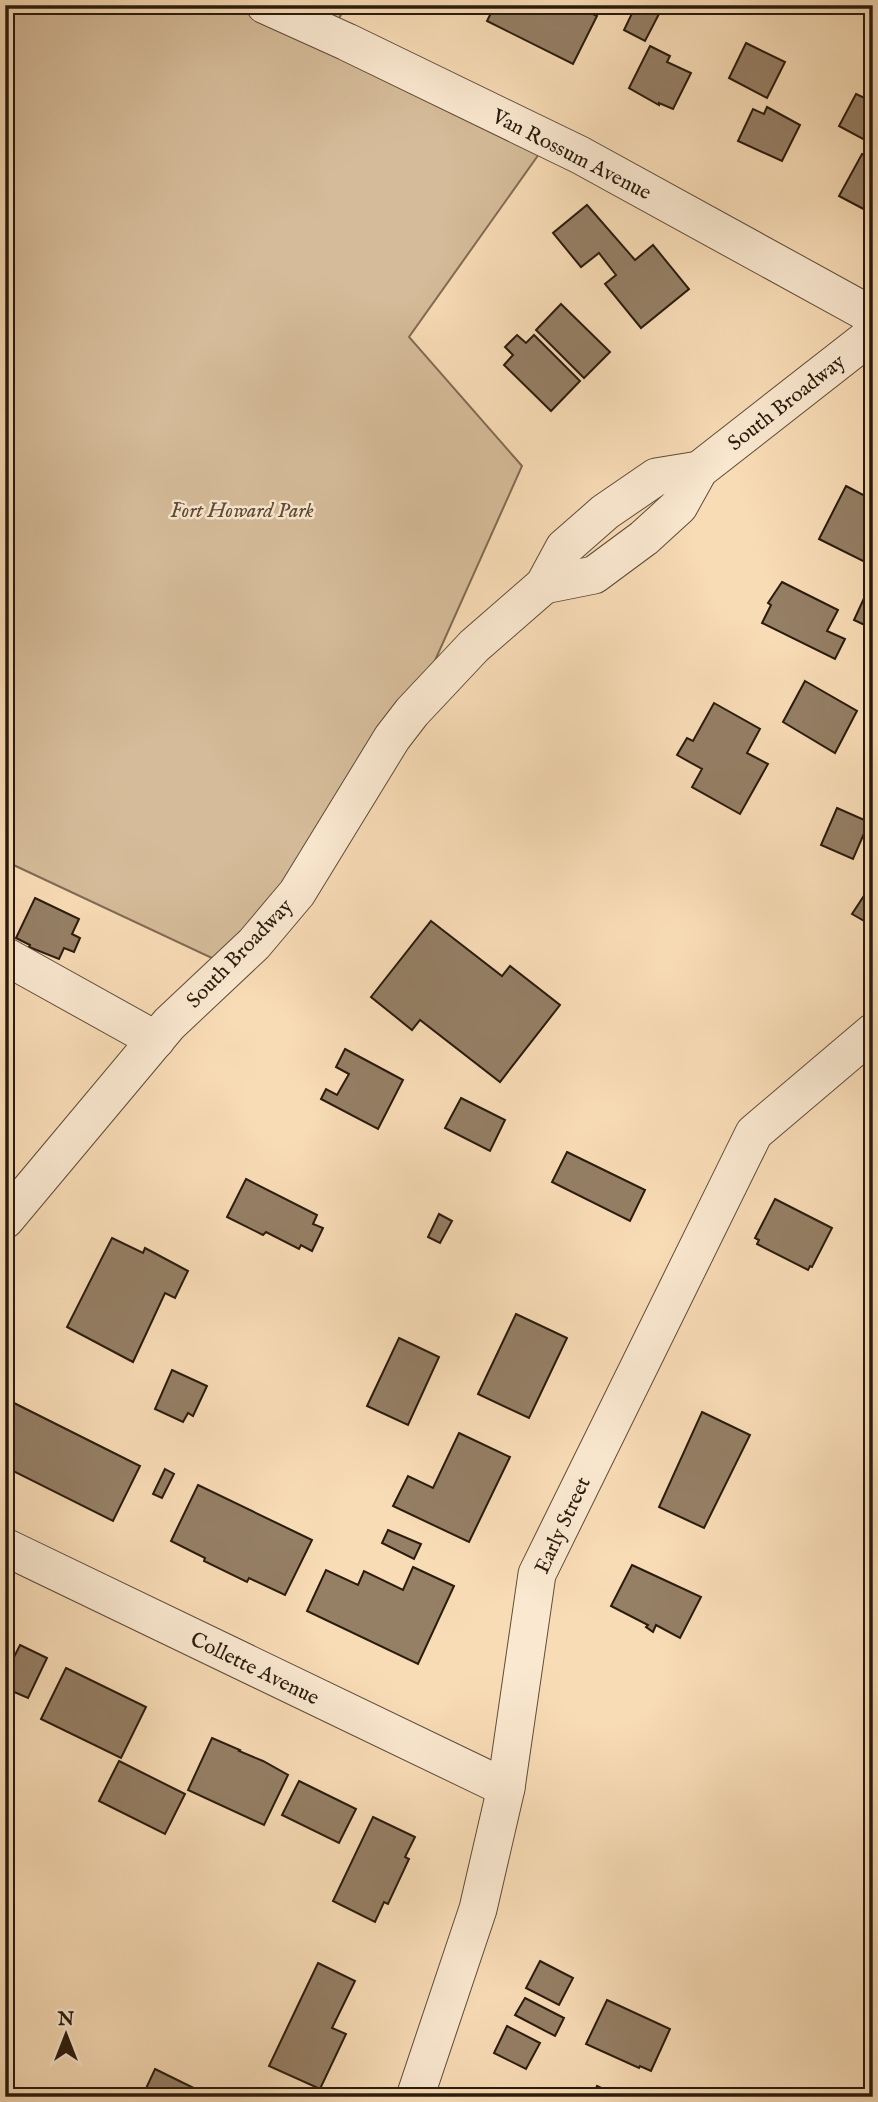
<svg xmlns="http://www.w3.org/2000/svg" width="878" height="2102" font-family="'IM FELL English',serif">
  <rect width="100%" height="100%" fill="#f8dcb6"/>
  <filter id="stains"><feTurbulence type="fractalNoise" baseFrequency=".00286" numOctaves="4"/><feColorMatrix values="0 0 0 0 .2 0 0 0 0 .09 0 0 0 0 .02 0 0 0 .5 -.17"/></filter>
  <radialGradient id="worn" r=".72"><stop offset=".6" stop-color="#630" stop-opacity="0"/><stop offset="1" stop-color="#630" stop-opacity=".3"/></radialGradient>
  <path fill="#d5bb99" stroke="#806b53" stroke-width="2" d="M5 5H346L331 34 549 140 409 337 522 466 412 712 231 967 5 861Z"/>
  <g fill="#957f65" stroke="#2a1b0d" stroke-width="2">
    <path d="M495 5H575L597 16 573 64 487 21Z"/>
    <path d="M636 5H653L661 10 645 41 624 30Z"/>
    <path d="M834 5H854L851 13Z"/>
    <path d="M746 43 785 62 767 98 729 78Z"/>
    <path d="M650 46 670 56 667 62 691 73 673 109 659 103V105L629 88Z"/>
    <path d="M856 94 873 102V120L863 139 839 126Z"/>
    <path d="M767 107 800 125 782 161 738 141 753 109 764 114Z"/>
    <path d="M862 154 873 160V214L839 196Z"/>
    <path d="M587 205 635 260 653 245 689 289 641 328 605 284 616 275 599 253 581 267 553 233Z"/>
    <path d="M561 304 610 352 584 378 536 330Z"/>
    <path d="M517 335 526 343 534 335 580 381 551 411 504 365 513 355 505 347Z"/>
    <path d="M846 486 873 500V566L819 539Z"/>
    <path d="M782 582 838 610 827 631 845 639 835 659 762 623 771 605 768 603Z"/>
    <path d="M865 596 873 599V629L854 620Z"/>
    <path d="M805 681 857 711 835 753 783 722Z"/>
    <path d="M714 703 760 729 747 753 768 764 740 814 692 787 702 769 677 755 687 738 693 741Z"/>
    <path d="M837 808 869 822 853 859 821 845Z"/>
    <path d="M873 882V926L852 914Z"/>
    <path d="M35 898 79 919 72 934 80 938 74 952 64 948 59 959 29 947 30 945 16 938Z"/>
    <path d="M431 921 502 976 510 966 560 1005 500 1082 420 1020 412 1030 371 997Z"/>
    <path d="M345 1049 403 1080 378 1129 321 1099 326 1089 337 1095 349 1074 336 1067Z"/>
    <path d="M461 1098 505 1120 490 1151 445 1128Z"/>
    <path d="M567 1152 645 1190 630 1221 552 1182Z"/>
    <path d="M246 1179 317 1215 313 1224 323 1228 312 1251 301 1245 299 1249 266 1232 263 1235 227 1217Z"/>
    <path d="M775 1199 832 1228 812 1267 810 1266 808 1270 757 1244 759 1240 755 1238Z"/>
    <path d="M439 1214 452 1221 440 1243 428 1237Z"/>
    <path d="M112 1238 143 1253 145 1248 188 1271 175 1298 165 1293 133 1362 67 1327Z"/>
    <path d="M516 1314 567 1338 529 1418 478 1394Z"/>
    <path d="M399 1338 439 1357 408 1425 367 1406Z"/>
    <path d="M172 1370 207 1386 193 1416 188 1413 183 1422 155 1409Z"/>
    <path d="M10 1401 140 1466 113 1521 5 1467V1411Z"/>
    <path d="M702 1412 750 1435 704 1528 659 1507Z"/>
    <path d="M459 1433 510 1457 469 1542 393 1506 408 1476 433 1488Z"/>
    <path d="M165 1469 174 1474 162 1498 153 1494Z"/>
    <path d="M198 1485 312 1540 285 1595 249 1578 247 1582 204 1561 205 1558 171 1541Z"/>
    <path d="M388 1530 421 1544 414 1559 382 1543Z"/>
    <path d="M632 1565 701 1597 680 1638 656 1625 653 1632 646 1627 648 1625 611 1606Z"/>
    <path d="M413 1567 454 1586 418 1664 307 1611 326 1570 358 1585 364 1571 403 1590Z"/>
    <path d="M20 1645 47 1658 28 1698 5 1688V1675Z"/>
    <path d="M66 1668 146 1707 121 1758 41 1719Z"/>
    <path d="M212 1738 240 1750 239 1751 263 1761 288 1775 264 1825 188 1790Z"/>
    <path d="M119 1761 185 1794 165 1834 99 1801Z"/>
    <path d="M299 1781 356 1809 339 1843 282 1815Z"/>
    <path d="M373 1817 415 1837 405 1857 409 1859 388 1904 384 1902 375 1922 333 1901Z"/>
    <path d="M540 1961 573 1978 559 2005 526 1988Z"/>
    <path d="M318 1963 355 1981 332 2028 346 2034 320 2089 269 2066Z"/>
    <path d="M525 1998 564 2018 555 2036 515 2015Z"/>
    <path d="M607 2000 670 2029 651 2071 640 2066 639 2068 586 2044Z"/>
    <path d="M507 2026 540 2043 526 2069 494 2053Z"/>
    <path d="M155 2069 212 2097H142Z"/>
    <path d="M597 2086 620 2097H592Z"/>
  </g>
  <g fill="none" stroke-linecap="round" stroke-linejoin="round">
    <defs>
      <g id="minor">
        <path d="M265 5 347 42 580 155 873 316"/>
        <path d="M544 585 594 575 644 538 679 506 699 470 873 334"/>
        <path d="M5 956 156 1040"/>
        <path d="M5 1220 169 1024 254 944 297 893 392 738 412 712 474 646 544 585 564 548 605 512 656 477 699 470"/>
        <path d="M5 1547 506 1788"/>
        <path d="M415 2097 478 1909 506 1788 537 1574 754 1133 873 1032"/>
      </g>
    </defs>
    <use href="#minor" stroke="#5e4b37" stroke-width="39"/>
    <use href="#minor" stroke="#fae8d0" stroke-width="37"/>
  </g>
  <g text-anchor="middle" stroke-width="5" stroke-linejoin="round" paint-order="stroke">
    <g font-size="21" fill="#2a1b0d" stroke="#fae8d0">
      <text transform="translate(572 154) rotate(27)" y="7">Van Rossum Avenue</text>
      <text transform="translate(786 402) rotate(-38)" y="7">South Broadway</text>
      <text transform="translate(239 953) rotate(-46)" y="7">South Broadway</text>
      <text transform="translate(562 1525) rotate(-65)" y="7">Early Street</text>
      <text transform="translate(255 1668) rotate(26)" y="7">Collette Avenue</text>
    </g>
    <g font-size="21" font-style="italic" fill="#5d4b37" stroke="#fae8d0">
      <text x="242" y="517">Fort Howard Park</text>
    </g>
  </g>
  <rect width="878" height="2102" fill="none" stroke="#f8dcb6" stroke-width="28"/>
  <rect x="7" y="7" width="864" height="2088" fill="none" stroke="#2a1b0d" stroke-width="3.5"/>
  <rect x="14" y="14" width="850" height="2074" fill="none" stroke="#2a1b0d" stroke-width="2"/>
  <g transform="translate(66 2035)" stroke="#fae8d0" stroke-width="5" paint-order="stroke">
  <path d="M0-5L12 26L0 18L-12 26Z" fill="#2a1b0d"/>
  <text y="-10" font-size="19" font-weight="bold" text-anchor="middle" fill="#2a1b0d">N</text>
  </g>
  <rect width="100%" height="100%" filter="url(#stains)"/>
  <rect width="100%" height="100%" fill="url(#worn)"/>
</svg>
